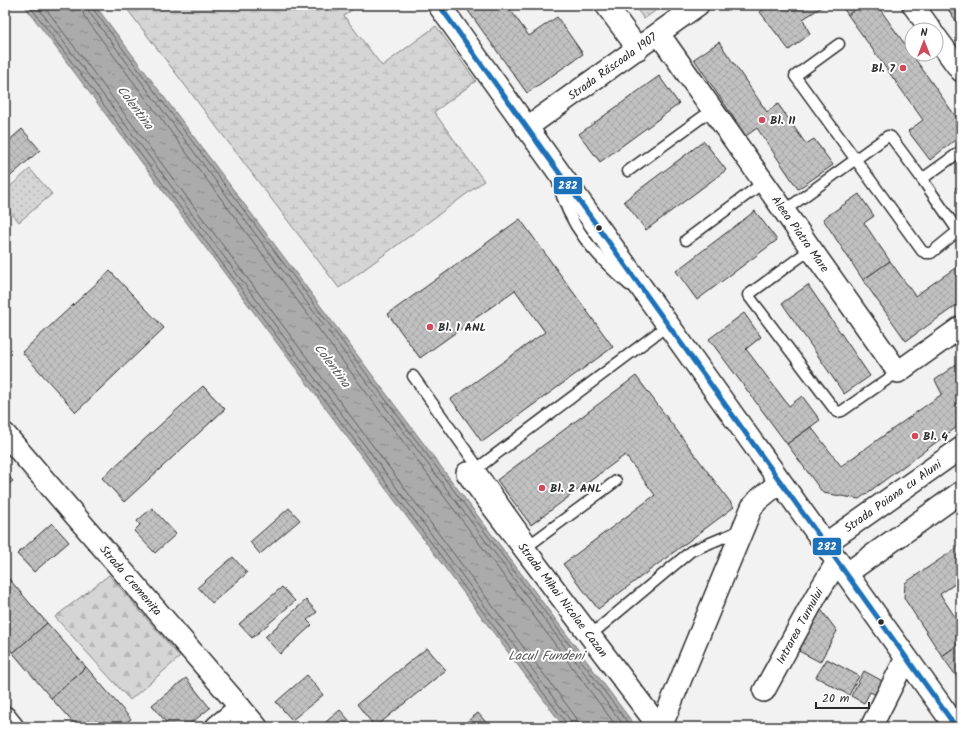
<svg xmlns="http://www.w3.org/2000/svg" width="966" height="732" font-family="Kalam,sans-serif">
  <defs>
    <pattern id="forest-firs" width="22" height="20" patternUnits="userSpaceOnUse"><rect width="22" height="20" fill="#d5d5d5"/><path d="M5 1l3.5 6h-7zM16 11l3.5 6h-7z" fill="#b7b7b7"/></pattern>
    <pattern id="wetland-marsh" width="20" height="14" patternUnits="userSpaceOnUse"><rect width="20" height="14" fill="#d5d5d5"/><path d="M1 5h8M5 5V1M11 12h8M15 12V8" fill="none" stroke="#b7b7b7"/></pattern>
    <pattern id="park-dots" width="8" height="8" patternUnits="userSpaceOnUse"><rect width="8" height="8" fill="#d5d5d5"/><path d="M2 2h.1M6 6h.1" fill="none" stroke="#b7b7b7" stroke-width="1.8" stroke-linecap="round"/></pattern>
    <pattern id="water-ripples" width="26" height="14" patternUnits="userSpaceOnUse"><rect width="26" height="14" fill="#ababab"/><path d="M2 4q2-2 4 0t4 0M15 11q2-2 4 0t4 0" fill="none" stroke="#8b8b8b"/></pattern>
    <pattern id="building-cross-hatch" width="8" height="8" patternUnits="userSpaceOnUse"><rect width="8" height="8" fill="#c1c1c1"/><path d="M0 0l8 8M0 8l8-8" fill="none" stroke="#a6a6a6"/></pattern>
  </defs>
  <rect width="100%" height="100%" fill="#f2f2f2"/>
  <filter id="ink" filterUnits="userSpaceOnUse"><feTurbulence type="fractalNoise" baseFrequency=".025" numOctaves="2"/><feDisplacementMap in="SourceGraphic" scale="8" xChannelSelector="R" yChannelSelector="G"/><feConvolveMatrix kernelMatrix="1 2 1 2 8 2 1 2 1" color-interpolation-filters="sRGB"/></filter>
  <g filter="url(#ink)">
    <path fill="url(#forest-firs)" stroke="#808080" d="M109 575 180 657 130 700 55 617Z"/>
    <path fill="url(#wetland-marsh)" stroke="#808080" d="M124 5H358L344 16 382 66 436 26 476 81 434 112 484 181 339 288Z"/>
    <g fill="url(#park-dots)" stroke="#808080">
      <path d="M634 5H663L644 19Z"/>
      <path d="M30 169 52 194 19 222 5 206V191Z"/>
    </g>
    <path fill="url(#water-ripples)" stroke="#787878" d="M24 5H95L636 727H564Z"/>
    <g fill="none" stroke-linecap="round" stroke-linejoin="round">
      <g stroke="#5e5e5e" stroke-width="1">
        <path d="M29 5 566 723 567 727"/>
        <path d="M36 5 570 720 572 727"/>
        <path d="M43 5 575 716 578 721V727"/>
        <path d="M81 5 84 16 617 727"/>
        <path d="M87 5 89 12 625 727"/>
        <path d="M92 5 93 9 631 727"/>
      </g>
    </g>
    <g fill="url(#building-cross-hatch)" stroke="#2b2b2b">
      <path d="M464 5H507L529 36 557 17 583 54 527 93Z"/>
      <path d="M770 5H825L803 19 810 34 789 50 760 12Z"/>
      <path d="M841 5H860L848 15Z"/>
      <path d="M860 5H877L961 124V135L930 160 908 131 923 120 848 15Z"/>
      <path d="M945 5H961V28Z"/>
      <path d="M719 42 767 112 778 104 806 144 814 139 833 165 798 189 757 128 746 136 694 59Z"/>
      <path d="M659 76 679 104 600 162 579 134Z"/>
      <path d="M22 129 40 150 5 181V144Z"/>
      <path d="M704 141 726 170 646 230 624 201Z"/>
      <path d="M961 184V196L955 188Z"/>
      <path d="M859 194 874 216 864 223 890 261 863 280 823 219Z"/>
      <path d="M755 211 777 240 697 300 676 271Z"/>
      <path d="M520 219 613 347 482 442 451 399 545 332 515 290 420 358 388 314Z"/>
      <path d="M890 261 915 296 961 264V302L906 341 863 280Z"/>
      <path d="M110 271 164 328 76 412 22 352Z"/>
      <path d="M808 285 870 376 844 394 782 303Z"/>
      <path d="M744 313 761 337 746 349 789 406 802 396 820 420 787 444 709 339Z"/>
      <path d="M959 362 961 365V424L859 499 823 493 787 444 811 427 841 466 942 394 935 380Z"/>
      <path d="M636 376 734 507 598 609 563 564 655 495 625 455 531 525 497 480Z"/>
      <path d="M203 386 225 409 124 502 102 478Z"/>
      <path d="M5 472 13 481 5 487Z"/>
      <path d="M152 508 176 534 155 553 134 531 140 525 137 521Z"/>
      <path d="M289 508 300 520 260 554 250 542Z"/>
      <path d="M52 523 69 542 34 572 17 554Z"/>
      <path d="M961 545V580L940 594 961 626V643L942 656 904 598 905 583Z"/>
      <path d="M233 557 247 573 212 603 198 587Z"/>
      <path d="M5 574 9 579 5 582Z"/>
      <path d="M9 579 47 623 13 653 5 644V582Z"/>
      <path d="M282 587 295 601 252 638 239 624Z"/>
      <path d="M306 600 317 612 307 620 312 625 280 654 265 637Z"/>
      <path d="M819 607 837 631 820 662 795 649Z"/>
      <path d="M47 623 86 667 51 698 13 653Z"/>
      <path d="M961 643V683L942 656Z"/>
      <path d="M427 648 446 670 375 727 357 704Z"/>
      <path d="M827 659 859 676 849 695 816 677Z"/>
      <path d="M86 667 131 719 122 727H77L51 698Z"/>
      <path d="M864 671 888 684 881 697 870 692 864 703 851 696Z"/>
      <path d="M307 675 323 695 292 720 276 702Z"/>
      <path d="M186 678 210 708 186 727H170L152 705Z"/>
      <path d="M340 710 355 727H320Z"/>
      <path d="M478 713 490 727H460Z"/>
    </g>
    <g fill="none" stroke-linecap="round" stroke-linejoin="round">
      <defs>
        <g id="service">
          <path d="M628 171 712 110"/>
          <path d="M922 179 961 151"/>
          <path d="M558 182C568 226 596 256 629 285"/>
          <path d="M784 211 885 138 888 136 891 137 922 179 958 231 931 253H926L922 251 795 76 839 44"/>
          <path d="M686 240 764 182"/>
          <path d="M811 249 748 295 835 410 838 412 842 411 898 372"/>
          <path d="M413 376 532 543 616 481"/>
          <path d="M479 467 668 325"/>
          <path d="M599 628 691 551 741 530"/>
        </g>
        <g id="minor">
          <path d="M606 5 638 49"/>
          <path d="M913 5 931 30"/>
          <path id="s1" d="M659 34 898 372 961 327"/>
          <path d="M936 37 961 71"/>
          <path id="s2" d="M526 128 698 5"/>
          <path id="s3" d="M5 434 257 727"/>
          <path id="s4" d="M467 473 659 727"/>
          <path id="s5" d="M825 544 961 448"/>
          <path d="M846 574 961 492"/>
          <path id="s6" d="M764 691 816 596 837 562"/>
          <path d="M5 717 13 727"/>
          <path d="M216 727 240 707"/>
          <path d="M661 727 752 507 758 500 780 482"/>
          <path d="M871 727 906 658"/>
        </g>
        <path id="tertiary" d="M439 5 956 727"/>
      </defs>
      <use href="#service" stroke="#2b2b2b" stroke-width="13"/>
      <use href="#minor" stroke="#2b2b2b" stroke-width="24"/>
      <use href="#tertiary" stroke="#2b2b2b" stroke-width="25"/>
      <use href="#service" stroke="#fff" stroke-width="10"/>
      <use href="#minor" stroke="#fff" stroke-width="21"/>
      <use href="#tertiary" stroke="#fff" stroke-width="22"/>
      <defs>
        <path id="bus-1" d="M439 5 956 727"/>
      </defs>
      <use href="#bus-1" stroke="#fff" stroke-width="8"/>
      <use href="#bus-1" stroke="#1d71b8" stroke-width="5"/>
    </g>
  </g>
  <g fill="#d1495b" stroke="#fff" stroke-width="1.5">
    <circle cx="903" cy="68" r="4"/>
    <circle cx="762" cy="120" r="4"/>
    <circle cx="430" cy="327" r="4"/>
    <circle cx="915" cy="436" r="4"/>
    <circle cx="542" cy="488" r="4"/>
  </g>
  <g fill="#2b2b2b" stroke="#fff" stroke-width="1.5">
    <circle cx="599" cy="228" r="3.5"/>
    <circle cx="881" cy="622" r="3.5"/>
  </g>
  <g text-anchor="middle" stroke-width="4" stroke-linejoin="round" paint-order="stroke">
    <g font-size="12" fill="#2b2b2b" stroke="#fff">
      <text dy="4" stroke="none"><textPath href="#s2" startOffset="106">Strada Răscoala 1907</textPath></text>
      <text dy="4" stroke="none"><textPath href="#s1" startOffset="245">Aleea Piatra Mare</textPath></text>
      <text dy="4" stroke="none"><textPath href="#s5" startOffset="83">Strada Poiana cu Aluni</textPath></text>
      <text dy="4" stroke="none"><textPath href="#s3" startOffset="193">Strada Cremenița</textPath></text>
      <text dy="4" stroke="none"><textPath href="#s4" startOffset="159">Strada Mihai Nicolae Cazan</textPath></text>
      <text dy="4" stroke="none"><textPath href="#s6" startOffset="74">Intrarea Turnului</textPath></text>
    </g>
    <g font-size="12" font-weight="bold" fill="#2b2b2b" stroke="#fff" text-anchor="start">
      <text x="895" y="72" text-anchor="end">Bl. 7</text>
      <text x="770" y="124">Bl. 11</text>
      <text x="438" y="331">Bl. 1 ANL</text>
      <text x="923" y="440">Bl. 4</text>
      <text x="550" y="492">Bl. 2 ANL</text>
    </g>
    <g font-size="13" font-style="italic" fill="#585858" stroke="#fff">
      <text transform="translate(136 107) rotate(53)" y="5">Colentina</text>
      <text transform="translate(333 365) rotate(53)" y="5">Colentina</text>
      <text x="546" y="660">Lacul Fundeni</text>
    </g>
  </g>
  <g stroke="#fff" stroke-width="1.5">
    <rect x="553" y="176" width="30" height="19" rx="4" fill="#1d71b8"/>
    <rect x="812" y="537" width="30" height="19" rx="4" fill="#1d71b8"/>
  </g>
  <g font-size="11" text-anchor="middle" font-weight="bold" fill="#fff">
    <text x="568" y="189">282</text>
    <text x="827" y="550">282</text>
  </g>
  <rect width="966" height="732" fill="none" stroke="#fff" stroke-width="20"/>
  <rect x="10" y="10" width="946" height="712" fill="none" stroke="#2b2b2b" stroke-width="1.5" filter="url(#ink)"/>
  <g transform="translate(924 42)"><circle r="19" fill="#ffffff" stroke="#aaaaaa"/>
  <path d="M0-3L7 15L0 10L-7 15Z" fill="#d1495b"/>
  <text y="-6" font-size="11" font-weight="bold" text-anchor="middle" fill="#2b2b2b">N</text>
  </g>
  <path d="M816 702v6h53v-6" fill="none" stroke="#2b2b2b" stroke-width="2"/>
  <text x="822" y="702" font-size="12" fill="#2b2b2b" stroke="#ffffff" stroke-width="3" paint-order="stroke">20 m</text>
</svg>
